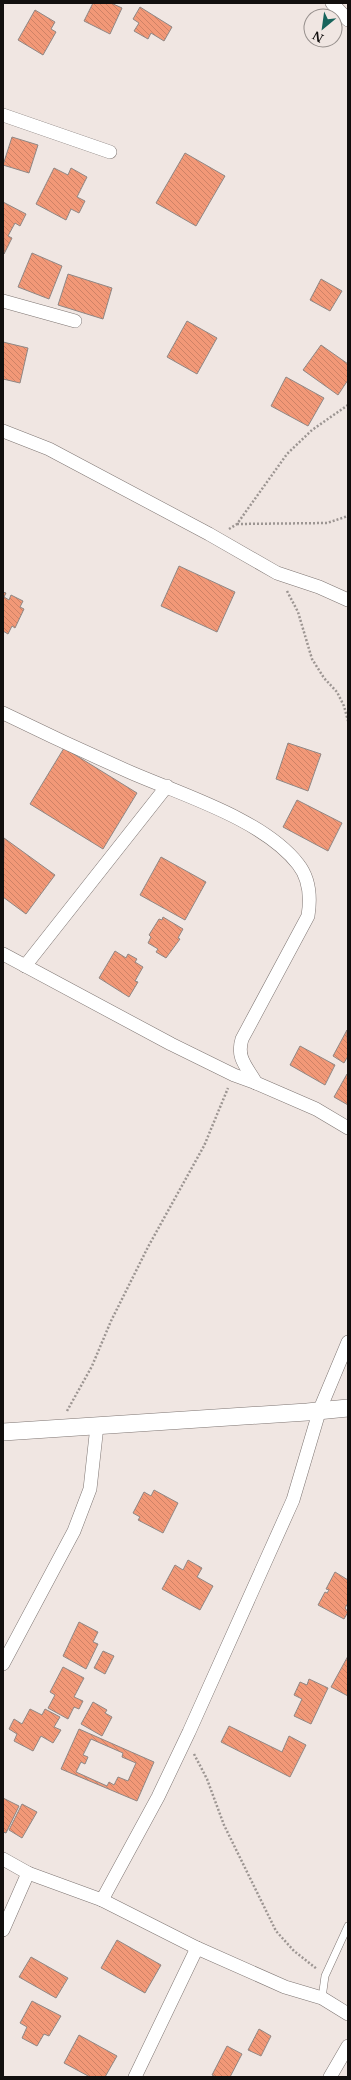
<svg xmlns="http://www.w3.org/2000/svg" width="351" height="2080" font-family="'Libre Baskerville',serif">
  <defs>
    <pattern id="building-back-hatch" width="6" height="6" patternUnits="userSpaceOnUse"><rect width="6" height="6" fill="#f29877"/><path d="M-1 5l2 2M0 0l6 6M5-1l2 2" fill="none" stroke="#ce8266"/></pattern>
  </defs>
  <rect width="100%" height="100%" fill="#f0e6e2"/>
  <g fill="url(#building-back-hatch)" stroke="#908784" fill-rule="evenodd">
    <path d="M93 3H111L122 8 110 34 84 21Z"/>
    <path d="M140 7 172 27 164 41 151 33 148 39 134 31 139 23 133 19Z"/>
    <path d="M35 10 55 22 51 29 56 32 43 55 18 40Z"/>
    <path d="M12 137 38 145 29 173 3 165Z"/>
    <path d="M185 153 225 176 196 226 156 203Z"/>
    <path d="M54 168 68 175 71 168 87 177 77 197 85 201 79 213 71 209 66 220 36 204Z"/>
    <path d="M3 202 26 214 20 226 15 223 8 236 12 238 4 254Z"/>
    <path d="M32 253 62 266 49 299 18 287Z"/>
    <path d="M68 274 112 288 103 319 58 305Z"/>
    <path d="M321 279 342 291 330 311 310 300Z"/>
    <path d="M187 321 217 338 197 374 167 357Z"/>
    <path d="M3 342 28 348 20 383 3 379Z"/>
    <path d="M321 345 348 364V380L338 395 303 370Z"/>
    <path d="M286 377 324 398 308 426 271 406Z"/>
    <path d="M179 566 235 592 217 632 161 606Z"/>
    <path d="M3 592 6 593 4 597 9 600 11 595 23 601 20 607 24 609 15 628 12 626 8 634 3 631Z"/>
    <path d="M288 743 321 754 308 791 276 779Z"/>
    <path d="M64 748 137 793 103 849 30 804Z"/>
    <path d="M297 800 342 823 328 851 283 827Z"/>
    <path d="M4 838 55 875 26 914 3 897Z"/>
    <path d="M161 857 206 882 185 920 140 895Z"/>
    <path d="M163 917 183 929 178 938 180 939 166 958 156 952 158 949 148 943 151 937 149 935 159 919 162 920Z"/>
    <path d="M115 951 126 958 128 954 137 959 135 962 143 967 135 981 138 982 129 997 99 978Z"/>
    <path d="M347 1030 348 1056 344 1063 333 1056Z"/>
    <path d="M300 1046 335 1065 325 1085 290 1065Z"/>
    <path d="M347 1074H348V1105L334 1097Z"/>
    <path d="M154 1490 178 1503 163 1533 138 1520 140 1517 133 1513 144 1492 151 1496Z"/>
    <path d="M188 1560 202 1568 197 1577 213 1586 200 1610 162 1589 175 1565 183 1570Z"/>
    <path d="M335 1572 348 1580V1603L345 1608 348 1612 344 1619 318 1605 325 1592 327 1593 329 1590 326 1589Z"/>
    <path d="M79 1622 98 1632 93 1642 98 1644 86 1669 63 1656Z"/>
    <path d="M103 1651 114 1656 105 1674 94 1668Z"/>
    <path d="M348 1656V1696L331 1687Z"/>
    <path d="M63 1667 84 1678 74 1697 83 1701 79 1709 74 1707 68 1719 48 1708 55 1695 50 1692Z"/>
    <path d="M309 1679 328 1688 311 1724 294 1716 302 1699 294 1695 300 1682 307 1685Z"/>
    <path d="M93 1702 107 1710 105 1713 112 1717 102 1736 81 1724Z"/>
    <path d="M30 1709 42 1715 45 1709 60 1717 54 1727 61 1730 53 1743 41 1736 33 1751 14 1741 17 1734 9 1729 14 1719 22 1724Z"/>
    <path d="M229 1726 282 1752 289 1736 306 1745 290 1777 221 1742Z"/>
    <path d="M79 1729 154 1762 137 1801 61 1769ZM91 1739 123 1753 122 1757 136 1763 128 1781 118 1777 114 1785 109 1782 107 1786 76 1772 81 1762 85 1764 88 1757 83 1755Z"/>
    <path d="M3 1796V1798L19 1806 6 1833 3 1832Z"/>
    <path d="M22 1804 37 1812 22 1838 9 1830Z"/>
    <path d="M117 1940 161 1965 145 1993 101 1968Z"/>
    <path d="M31 1957 68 1978 56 1998 19 1977Z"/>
    <path d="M32 2001 61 2016 49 2036 44 2034 37 2046 22 2038 27 2027 20 2023Z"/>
    <path d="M259 2029 271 2036 261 2056 248 2050Z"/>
    <path d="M79 2035 117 2056 105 2077H90L64 2063Z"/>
    <path d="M227 2046 242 2054 230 2077H216L212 2075Z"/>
  </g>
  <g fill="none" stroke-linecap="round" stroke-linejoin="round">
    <defs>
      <path id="service" d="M322 1998 325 1976 348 1926"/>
      <g id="minor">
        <path d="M332 3 348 20"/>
        <path d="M3 115 110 152"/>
        <path d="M3 301 75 321"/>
        <path d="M3 431 49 449 209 534 277 573 319 587 348 600"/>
        <path d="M3 713C46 734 89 754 132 773 183 795 264 820 298 864 310 879 311 897 308 916L242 1039C236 1058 247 1067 256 1083"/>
        <path d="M3 954 171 1044 234 1075 256 1083 316 1109 348 1128"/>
        <path d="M25 966 167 786"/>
        <path d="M348 1342 320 1409 293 1500 189 1732 158 1797 102 1900 197 1948 285 1987 322 1998 348 2014"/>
        <path d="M3 1664 74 1531 90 1489 97 1426"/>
        <path d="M3 1859 28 1873 102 1900"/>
        <path d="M3 1930 28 1873"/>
        <path d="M135 2077 197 1948"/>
        <path d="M330 2077 348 2046"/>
      </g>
      <path id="tertiary" d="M3 1432 307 1412 348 1408"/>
    </defs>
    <use href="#service" stroke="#7e7572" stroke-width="8"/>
    <use href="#minor" stroke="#7e7572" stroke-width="14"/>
    <use href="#tertiary" stroke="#7e7572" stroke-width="18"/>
    <g stroke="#9c9592" stroke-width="2.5" stroke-dasharray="2 2" stroke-linecap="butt">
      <path d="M237 524 327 523 348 516"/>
      <path d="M229 529 237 524 287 454 312 430 348 405"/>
      <path d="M287 591 298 612 312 659 324 678 337 692 344 706 348 721"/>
      <path d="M67 1411 92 1366 111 1321 148 1247 204 1146 228 1088"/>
      <path d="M194 1754 207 1779 224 1825 276 1931 294 1951 317 1969"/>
    </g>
    <use href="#service" stroke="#fff" stroke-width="7"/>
    <use href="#minor" stroke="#fff" stroke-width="13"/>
    <use href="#tertiary" stroke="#fff" stroke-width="17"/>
  </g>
  <rect width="351" height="2080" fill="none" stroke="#120f0e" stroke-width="8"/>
  <g transform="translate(323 28) rotate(209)"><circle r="19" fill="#f0e6e2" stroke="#97908d"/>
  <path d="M0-3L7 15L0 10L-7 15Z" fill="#18645c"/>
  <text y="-6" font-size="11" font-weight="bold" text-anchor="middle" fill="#120f0e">N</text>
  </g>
</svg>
